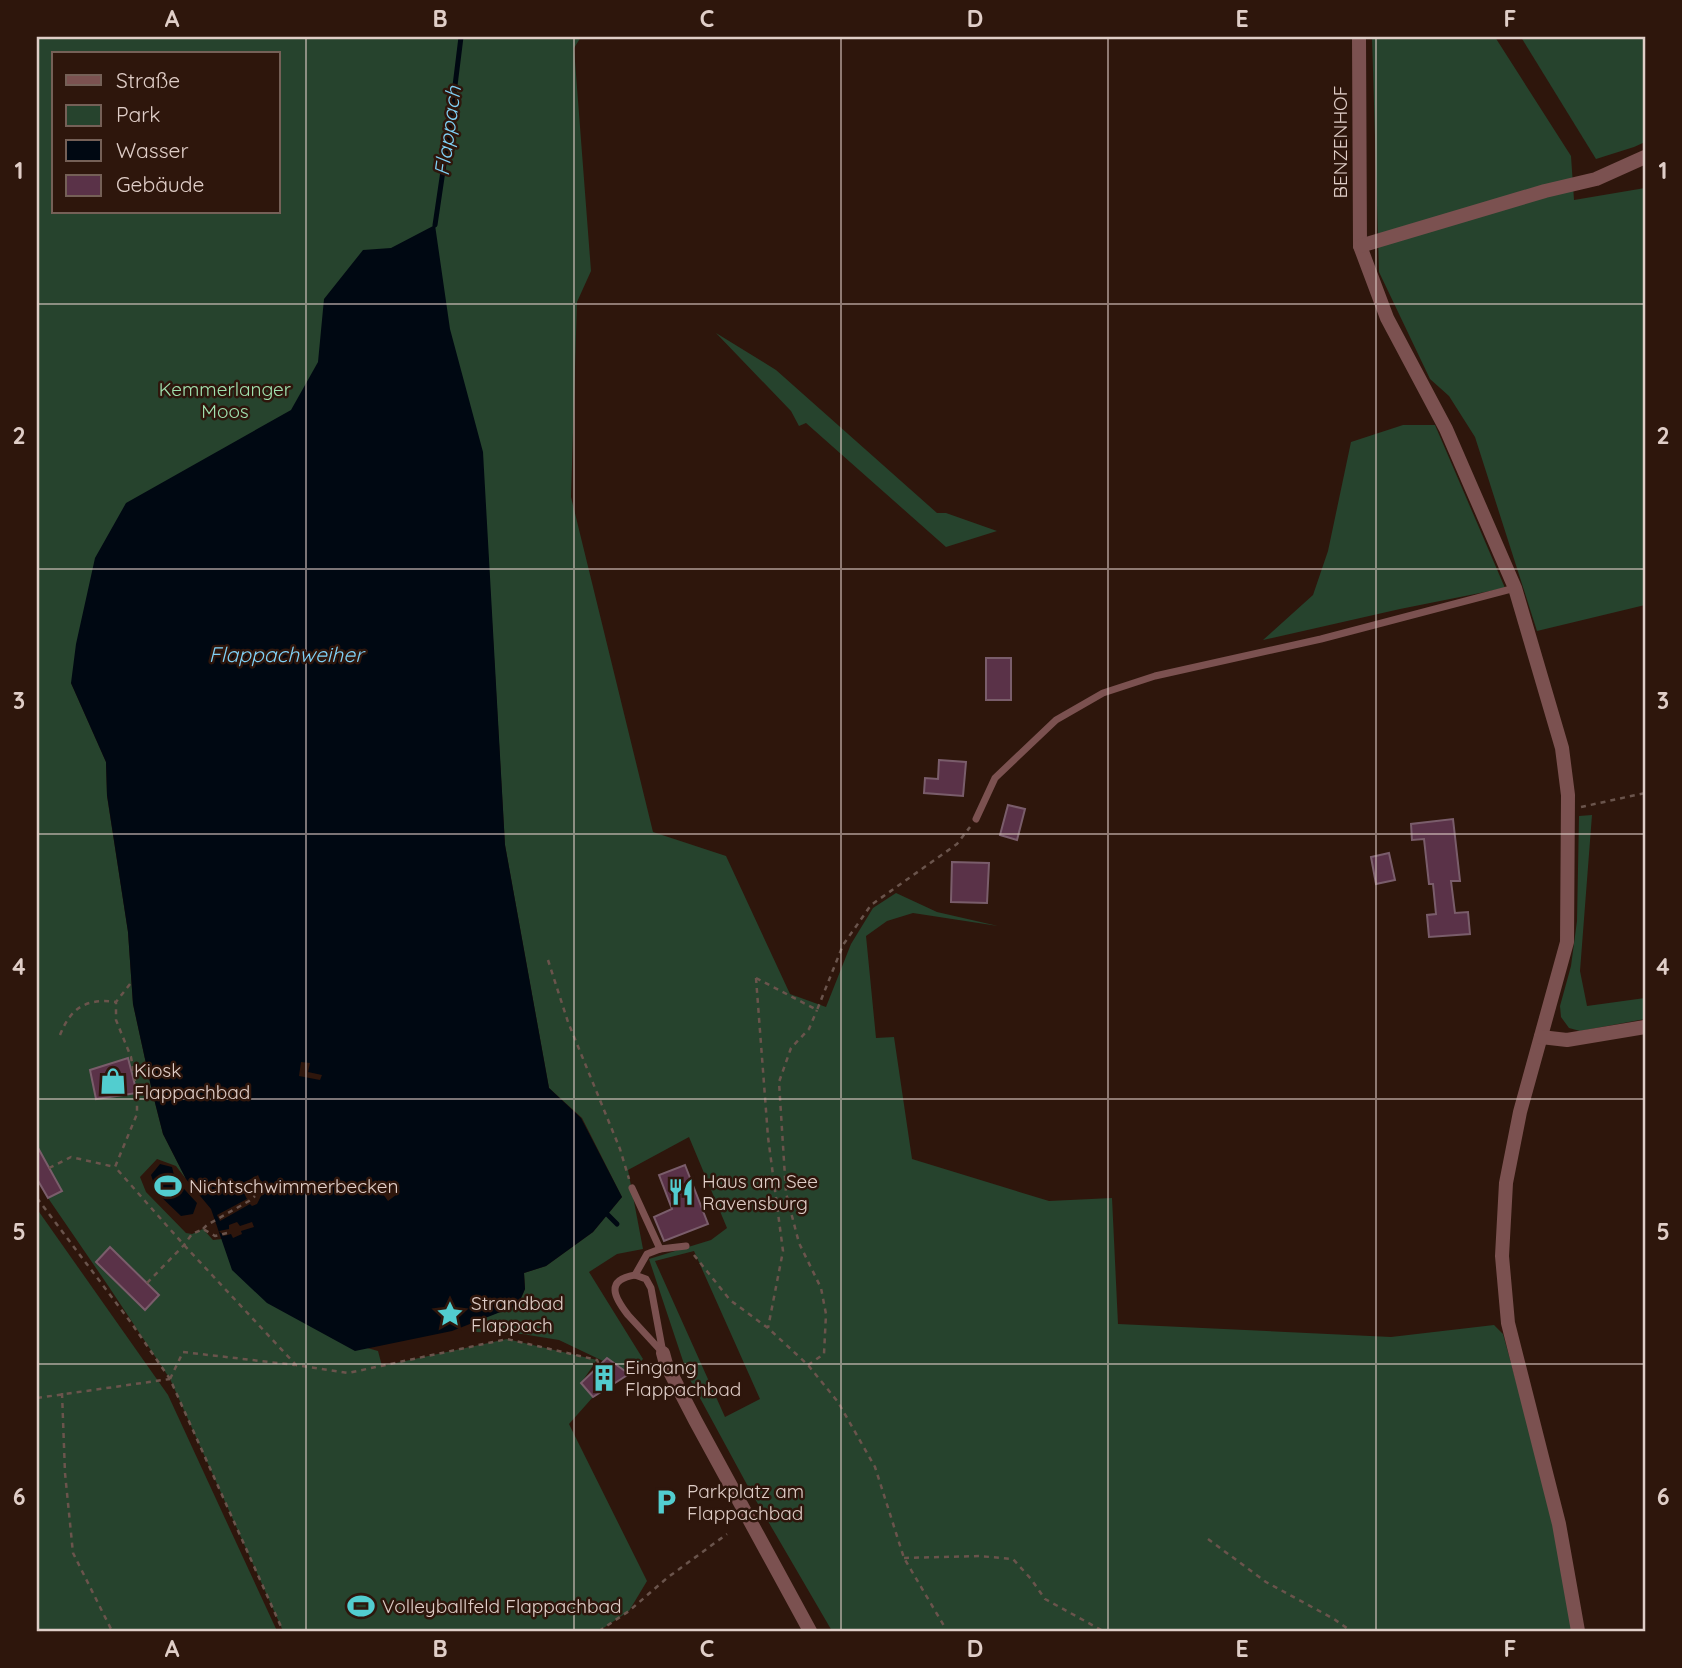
<svg xmlns="http://www.w3.org/2000/svg" width="1682" height="1668" font-family="Quicksand,sans-serif">
  <rect width="100%" height="100%" fill="#2e160c"/>
  <g fill="#26432d" fill-rule="evenodd">
    <path d="M37 37H581L574 48 591 271 577 302 571 497 653 832 726 856 790 994 826 1007 851 944 873 908 896 893 937 912 998 926 913 913 887 921 866 936 876 1038 894 1037 912 1159 1049 1201 1112 1198 1118 1324 1391 1337 1494 1325 1503 1334 1553 1514 1573 1631H832L751 1492 688 1376 649 1259 711 1240 727 1228 689 1137 628 1170 643 1249 617 1254 589 1272 643 1359 629 1374 607 1358 603 1361 559 1340 522 1334 476 1332 473 1322 518 1305 525 1289 524 1273 546 1266 593 1232 622 1197 582 1118 549 1088 505 845 485 502 71 683 106 762 107 796 128 932 133 1004 152 1091 163 1134 186 1179 176 1166 157 1159 140 1177 146 1192 186 1233 192 1234 203 1229 213 1240 222 1239 233 1270 332 1338 378 1351 382 1366 507 1339 597 1360 581 1383 593 1397 569 1424 647 1581 629 1611 599 1631H283L170 1379 109 1287 48 1198 61 1191 41 1155 37 1158ZM54 54H278V212H54ZM694 1251 760 1399 725 1417 655 1261Z"/>
    <path d="M1372 37H1495L1571 156 1574 200 1645 188V605L1537 631 1475 437 1449 396 1430 379 1379 272Z"/>
    <path d="M1521 37H1645V142L1634 147 1596 159Z"/>
    <path d="M716 333 776 370 937 513H946L997 531 946 547 806 423 799 426 791 411Z"/>
    <path d="M1403 425H1435L1505 588 1400 609 1263 640 1313 595 1328 551 1351 442Z"/>
    <path d="M1592 815 1580 971 1587 1006 1645 998V1019L1580 1031 1569 1028 1561 1017 1560 1006 1571 966 1577 921 1579 816Z"/>
    <path d="M37 1209 168 1395 277 1631H37Z"/>
  </g>
  <g fill="#000812">
    <path d="M435 225 450 329 483 452 505 845 549 1088 581 1118 622 1197 593 1232 546 1266 524 1273 525 1289 518 1305 452 1331 355 1351 267 1303 232 1270 211 1209 186 1179 163 1134 152 1091 133 1004 128 932 107 795 106 762 71 683 76 644 95 558 126 503 291 410 318 362 324 299 363 250 391 248Z"/>
    <path d="M160 1164 172 1167 175 1179 197 1203 193 1214 181 1216 157 1193 151 1175Z"/>
  </g>
  <g fill="#2e160c">
    <path d="M301 1062 310 1063 308 1072 322 1075 320 1080 299 1076Z"/>
    <path d="M258 1175 262 1184V1194L257 1204 252 1206 250 1204 220 1221 217 1215 247 1199 240 1185Z"/>
    <path d="M379 1180 388 1191 396 1186 400 1192 388 1201 375 1183Z"/>
    <path d="M237 1222 240 1226 252 1222 254 1227 241 1231 242 1234 233 1238 231 1234 224 1236 219 1231 229 1229V1225Z"/>
  </g>
  <g fill="none" stroke-linecap="round" stroke-linejoin="round">
    <g stroke="#000812" stroke-width="5">
      <path d="M435 225 452 110 461 37"/>
      <path d="M608 1215 617 1224"/>
    </g>
  </g>
  <g fill="#5a3248" stroke="#7a5d6b" stroke-width="2">
    <rect x="986" y="658" width="25" height="42"/>
    <path d="M939 760 966 762 963 796 924 793 925 778 938 779Z"/>
    <path d="M1008 805 1025 809 1017 840 1000 835Z"/>
    <path d="M1453 819 1460 881H1451L1455 913 1468 912 1470 934 1429 937 1427 915 1436 914 1433 884H1429L1424 839 1412 840 1411 824Z"/>
    <path d="M1389 853 1395 880 1376 884 1371 857Z"/>
    <path d="M952 862 989 863 987 903 951 902Z"/>
    <path d="M128 1058 137 1093 96 1099 90 1070Z"/>
    <path d="M37 1146 62 1191 48 1198 37 1179Z"/>
    <path d="M685 1165 708 1224 664 1241 654 1217 672 1209 659 1175Z"/>
    <path d="M110 1247 159 1295 145 1310 96 1262Z"/>
    <path d="M607 1358 629 1374 593 1397 581 1383Z"/>
  </g>
  <g fill="none" stroke-linecap="round" stroke-linejoin="round">
    <g stroke="#6a544c" stroke-width="2.5" stroke-dasharray="5 5" stroke-linecap="butt">
      <path d="M1581 807 1645 793"/>
      <path d="M548 960 568 1022 620 1149 629 1179"/>
      <path d="M756 978 768 1137 783 1251 768 1328"/>
      <path d="M756 978 817 1010 843 945 871 905 957 844 970 827"/>
      <path d="M130 984 116 1002V1020L131 1057 137 1093V1114L115 1167 184 1245 296 1365 348 1373 507 1339 597 1360 599 1365"/>
      <path d="M60 1035C71 1007 87 998 116 1002"/>
      <path d="M137 1093 150 1092V1085"/>
      <path d="M49 1168 71 1157 115 1167"/>
      <path d="M37 1198 132 1324 170 1379 283 1631"/>
      <path d="M203 1229 207 1225 249 1201 255 1196"/>
      <path d="M694 1255 730 1300 768 1328 808 1365 838 1402 875 1467 904 1558 947 1631"/>
      <path d="M147 1283 184 1245 192 1234 203 1229 215 1236 227 1233"/>
      <path d="M808 1365 824 1354 826 1314 821 1288 799 1243 786 1193 779 1082 791 1048 809 1029 817 1010"/>
      <path d="M170 1379 183 1352 295 1365"/>
      <path d="M611 1385 615 1393"/>
      <path d="M62 1393 65 1473 73 1553 112 1631"/>
      <path d="M37 1398 170 1379"/>
      <path d="M1208 1539 1266 1582 1334 1619 1351 1631"/>
      <path d="M904 1558 979 1556 1013 1559 1031 1579 1045 1599 1103 1631"/>
      <path d="M599 1631 629 1611 667 1578 727 1534"/>
    </g>
    <g stroke="#7b5150" stroke-width="7">
      <path d="M976 819 995 778 1056 720 1103 693 1155 676 1321 639 1515 588"/>
      <path d="M632 1188 660 1249"/>
      <path d="M635 1275 646 1279 651 1288 663 1353C651 1340 640 1328 628 1315 614 1297 605 1280 635 1275Z"/>
      <path d="M635 1275 647 1254 660 1249 686 1246"/>
    </g>
    <g stroke="#7b5150" stroke-width="14">
      <path d="M1359 37 1360 246 1387 318 1446 429 1515 588 1562 748 1568 795 1567 942 1520 1112 1506 1183 1502 1256 1508 1323 1559 1524 1578 1631"/>
      <path d="M1360 246 1545 191 1596 179 1645 157"/>
      <path d="M1541 1037 1567 1040 1645 1027"/>
      <path d="M663 1353 666 1364 695 1420 810 1631"/>
    </g>
  </g>
  <path fill="none" stroke="#e0cec8" stroke-width="2" stroke-opacity="0.55" d="M306 37V1631M574 37V1631M841 37V1631M1108 37V1631M1376 37V1631M37 304H1645M37 569H1645M37 834H1645M37 1099H1645M37 1364H1645"/>
  <defs>
    <symbol id="shop-bare" viewBox="-9 -9 18 18"><path d="M-5-2.5h2.3a2.7 3.5 0 0 1 5.4 0H5L5.5 6h-11ZM-1.5-2.5h3a1.5 2.3 0 0 0-3 0Z" fill="#52cdcf" stroke="#2e160c" stroke-width="2.5" paint-order="stroke"/></symbol>
    <symbol id="stadium-bare" viewBox="-9 -9 18 18"><path d="M0-5a6.5 5 0 1 0 0 10a6.5 5 0 1 0 0-10ZM-3.5-1.8h7v3.6h-7Z" fill="#52cdcf" stroke="#2e160c" stroke-width="2.5" paint-order="stroke"/></symbol>
    <symbol id="restaurant-bare" viewBox="-9 -9 18 18"><path d="M-5-6h1v4h1v-4h1v4h1v-4h1v5L-1.5 .5V6h-2V.5L-5-1ZM5-6V6H3V1.5H1.5Q1.5-4 5-6Z" fill="#52cdcf" stroke="#2e160c" stroke-width="2.5" paint-order="stroke"/></symbol>
    <symbol id="sight-bare" viewBox="-9 -9 18 18"><path d="M0-6L1.8-2.2L6-1.7L2.9 1.2L3.7 5.4L0 3.3L-3.7 5.4L-2.9 1.2L-6-1.7L-1.8-2.2Z" fill="#52cdcf" stroke="#2e160c" stroke-width="2.5" paint-order="stroke"/></symbol>
    <symbol id="building-bare" viewBox="-9 -9 18 18"><path d="M-4-6H4V6H1V3H-1V6H-4ZM-2.5-4.3h1.7v1.8h-1.7ZM.8-4.3h1.7v1.8H.8ZM-2.5-1h1.7V.8h-1.7ZM.8-1h1.7V.8H.8Z" fill="#52cdcf" stroke="#2e160c" stroke-width="2.5" paint-order="stroke"/></symbol>
    <symbol id="parking-bare" viewBox="-9 -9 18 18"><path d="M-3.5-5.5H1a3.5 3.5 0 0 1 0 7H-1V5.5H-3.5ZM-1-3.4V-.6H.8a1.4 1.4 0 0 0 0-2.8Z" fill="#52cdcf" stroke="#2e160c" stroke-width="2.5" paint-order="stroke"/></symbol>
  </defs>
  <g fill-rule="evenodd">
    <use href="#shop-bare" x="94" y="1062" width="38" height="38"/>
    <use href="#stadium-bare" x="149" y="1167" width="38" height="38"/>
    <use href="#restaurant-bare" x="662" y="1173" width="38" height="38"/>
    <use href="#sight-bare" x="431" y="1295" width="38" height="38"/>
    <use href="#building-bare" x="585" y="1359" width="38" height="38"/>
    <use href="#parking-bare" x="647" y="1483" width="38" height="38"/>
    <use href="#stadium-bare" x="342" y="1587" width="38" height="38"/>
  </g>
  <g text-anchor="middle" stroke-width="5" stroke-linejoin="round" paint-order="stroke">
    <g font-size="19" fill="#e0cec8" stroke="#2e160c">
      <text transform="translate(1340 142) rotate(-90)" y="7">BENZENHOF</text>
    </g>
    <g font-size="19" fill="#a1e2b0" stroke="#2e160c">
      <text x="225" y="396">Kemmerlanger<tspan x="225" dy="22">Moos</tspan></text>
    </g>
    <g font-size="19" fill="#e0cec8" stroke="#2e160c" text-anchor="start">
      <text x="134" y="1077">Kiosk<tspan x="134" dy="22">Flappachbad</tspan></text>
      <text x="702" y="1188">Haus am See<tspan x="702" dy="22">Ravensburg</tspan></text>
      <text x="189" y="1193">Nichtschwimmerbecken</text>
      <text x="471" y="1310">Strandbad<tspan x="471" dy="22">Flappach</tspan></text>
      <text x="625" y="1374">Eingang<tspan x="625" dy="22">Flappachbad</tspan></text>
      <text x="687" y="1498">Parkplatz am<tspan x="687" dy="22">Flappachbad</tspan></text>
      <text x="382" y="1613">Volleyballfeld Flappachbad</text>
    </g>
    <g font-size="21" font-style="italic" fill="#80d2f8" stroke="#2e160c">
      <text transform="translate(448 131) rotate(-82)" y="7">Flappach</text>
      <text x="286" y="662">Flappachweiher</text>
    </g>
  </g>
  <rect width="1682" height="1668" fill="none" stroke="#2e160c" stroke-width="77"/>
  <rect x="52" y="52" width="228" height="161" fill="#2e160c" stroke="#756057" stroke-width="2"/>
  <rect x="66" y="75" width="35" height="10" fill="#7b5150" stroke="#756057" stroke-width="2"/>
  <text x="116" y="88" font-size="21" fill="#e0cec8">Straße</text>
  <rect x="66" y="105" width="35" height="21" fill="#26432d" stroke="#756057" stroke-width="2"/>
  <text x="116" y="122" font-size="21" fill="#e0cec8">Park</text>
  <rect x="66" y="140" width="35" height="21" fill="#000812" stroke="#756057" stroke-width="2"/>
  <text x="116" y="158" font-size="21" fill="#e0cec8">Wasser</text>
  <rect x="66" y="175" width="35" height="21" fill="#5a3248" stroke="#756057" stroke-width="2"/>
  <text x="116" y="192" font-size="21" fill="#e0cec8">Gebäude</text>
  <rect x="38" y="38" width="1606" height="1592" fill="none" stroke="#e0cec8" stroke-width="2.5"/>
  <g font-size="23" text-anchor="middle" font-weight="bold" fill="#e0cec8">
    <text x="172" y="27">A</text>
    <text x="440" y="27">B</text>
    <text x="707" y="27">C</text>
    <text x="975" y="27">D</text>
    <text x="1242" y="27">E</text>
    <text x="1510" y="27">F</text>
    <text x="19" y="179">1</text>
    <text x="1663" y="179">1</text>
    <text x="19" y="444">2</text>
    <text x="1663" y="444">2</text>
    <text x="19" y="709">3</text>
    <text x="1663" y="709">3</text>
    <text x="19" y="975">4</text>
    <text x="1663" y="975">4</text>
    <text x="19" y="1240">5</text>
    <text x="1663" y="1240">5</text>
    <text x="19" y="1505">6</text>
    <text x="1663" y="1505">6</text>
    <text x="172" y="1657">A</text>
    <text x="440" y="1657">B</text>
    <text x="707" y="1657">C</text>
    <text x="975" y="1657">D</text>
    <text x="1242" y="1657">E</text>
    <text x="1510" y="1657">F</text>
  </g>
</svg>
